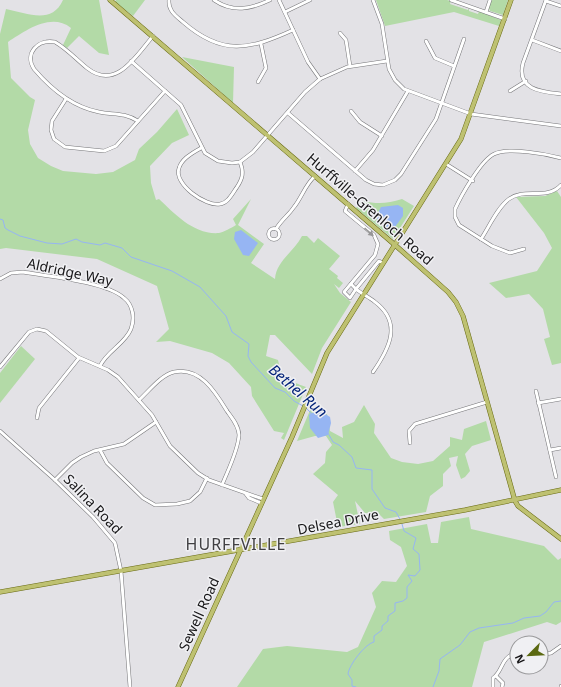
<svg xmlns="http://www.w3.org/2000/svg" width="561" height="687" font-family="'Noto Sans',sans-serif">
  <rect width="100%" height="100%" fill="#e3e2e6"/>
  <g fill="#b3daa7">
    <path d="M63 0H99L109 55 99 53 79 36 67 48 63 45 71 28C51 12 25 31 8 42L11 78 30 97 35 100 28 130 30 144 38 158 51 166 63 171 96 174 113 172 135 160 139 149 157 132 177 109 189 135 172 143 150 166 151 183 156 200 159 199C175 214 194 235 219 233 224 232 231 228 236 225L233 219 251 199 238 225 264 244 251 263 275 279C276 261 294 252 302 236H307L314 243 318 238 340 256 329 269 338 276 337 278 343 283 339 288 334 284 340 293 351 302 322 348 312 374 275 335H270L266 356 278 360C282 380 288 380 306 387L284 440 281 438 284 433 274 431 252 396 251 387 229 363 212 353 170 341 156 342 169 329 157 286 97 259 6 248 0 249V34L6 9C27 13 52 25 63 0Z"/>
    <path d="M116 0H145L133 16 115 2Z"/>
    <path d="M376 0H447L451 1 450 4 468 10 469 8V11L478 14 479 11 501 20 499 26 454 12 385 26Z"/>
    <path d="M491 0H508L503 15 490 11 489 8Z"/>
    <path d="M182 57 234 67 233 103Z"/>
    <path d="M557 191 561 197V363L552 365 544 339 550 337 543 309 529 294 506 298 489 283 537 271 552 248 544 233 516 197 545 196Z"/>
    <path d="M402 199 414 206 393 239 356 208 362 201C377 204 387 204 402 199Z"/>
    <path d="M21 346 35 359 0 403V373Z"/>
    <path d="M364 405 375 424 374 433 391 458 402 462 418 464 433 461 450 446V437L462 440 464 429 486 421 491 440 472 446 465 454 470 471 465 477 461 479 456 465 458 456 449 458 451 466 443 474V486L430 496 426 512 384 519 379 514 365 513 355 501 360 524 338 527 333 502 338 495 313 474 325 463 326 452 332 445 326 436H315L297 441 311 408 315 413 327 414 330 431 343 438 342 427 354 422Z"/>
    <path d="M469 517 471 529 544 546 558 560 561 558V622L556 625 547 622 484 642 472 687H237L263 649 287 646 347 652 358 647 376 607 372 593 382 581 396 582 407 566 401 547 390 540 389 531 427 524 431 543H438L441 522Z"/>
  </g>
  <g fill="#96b5f3">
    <path d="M398 205 403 208V216L392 231 378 221 376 217 381 207Z"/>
    <path d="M241 230 258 243 249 256 243 255 234 239 235 232Z"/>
    <path d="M322 412 330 417 331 423 328 435 318 438 310 428 309 415 311 413Z"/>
  </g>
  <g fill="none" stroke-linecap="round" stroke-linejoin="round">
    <g stroke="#96b5f3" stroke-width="1">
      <path d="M0 219 3 220 5 228 8 230 20 236 47 243 62 244 76 239 82 242 100 245 105 243 122 248 131 257 172 271 200 287 226 316 232 332 249 344 248 356 251 362 275 388 285 392 294 401 303 406"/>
      <path d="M306 408 312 414"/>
      <path d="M328 433 333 442 339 445 352 457 356 468 372 470V489L385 508 396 512 401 521"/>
      <path d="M356 687 352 686V680L348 674C349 665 365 644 374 642V636L382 630V626L388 621V616L395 611V603L403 601 407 598V587L412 581 408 575 415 576 420 570 419 554 413 549 416 538 404 531 402 524"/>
      <path d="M433 687 439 671 440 659 460 645 470 632 479 628 513 623 524 618 540 616 546 612 554 602 561 601"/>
    </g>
    <defs>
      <g id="minor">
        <path d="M169 0C168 11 176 16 183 22 222 56 249 50 293 30"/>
        <path d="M214 0C233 13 251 9 270 0"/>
        <path d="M279 0 308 62 320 79"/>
        <path d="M373 0 382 24 389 69 395 80 404 89 471 114 561 126"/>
        <path d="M451 0 505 19"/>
        <path d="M546 0 523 63C516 90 542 92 561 94"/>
        <path d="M546 1 561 6"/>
        <path d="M285 12 310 0"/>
        <path d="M486 12 490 0"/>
        <path d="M340 33 346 40 350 66"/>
        <path d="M532 40 561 51"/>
        <path d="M426 41 435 58 454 66"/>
        <path d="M131 61 181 105 205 153 218 161 232 163 240 162 253 152 305 92 320 79 347 67 387 61"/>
        <path d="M258 82 266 68 261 44"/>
        <path d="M510 91 526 81"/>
        <path d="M66 99 52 121 51 130 54 139 65 147 104 151 116 146 165 91"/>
        <path d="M351 111 360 122 382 136"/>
        <path d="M288 113 366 180 374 184 383 185 395 180 401 174 436 119 464 39"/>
        <path d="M138 121C123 112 114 115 99 112 73 107 51 89 34 69 24 53 38 39 55 42 67 49 76 59 87 68 116 91 136 56 153 36"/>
        <path d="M201 148C193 153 182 158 179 168 173 184 206 207 220 204 228 203 232 194 237 187 243 178 244 172 240 162"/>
        <path d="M446 164 473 181"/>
        <path d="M355 171 373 150 408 91"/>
        <path d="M348 204 345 211 374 235 378 244 375 255 344 292 350 298 356 289C362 294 369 297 375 302 403 323 389 349 373 372"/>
        <circle cx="274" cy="234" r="5.5"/>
        <path d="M276 229C282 219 288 216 294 207 302 197 305 185 315 176"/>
        <path d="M481 239C489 227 497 208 509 199 525 187 546 201 561 185"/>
        <path d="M524 249 510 253 492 246 459 225 455 217V209C461 196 481 160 494 154 508 147 546 154 561 158"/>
        <path d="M0 279 11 273 23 272C47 276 107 282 124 298 133 305 135 318 131 329 125 344 107 351 100 366"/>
        <path d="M351 284 356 289 379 261 383 263"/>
        <path d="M0 367 29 332 37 329 46 331 78 357 108 370 118 377 152 415 170 446 198 473 209 480 263 499"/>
        <path d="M536 391 556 477"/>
        <path d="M139 400C149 391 161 375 174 372 200 366 216 393 227 411 232 418 239 426 239 435 238 451 228 470 222 485"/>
        <path d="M538 403 561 399"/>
        <path d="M37 418 39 408 79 358"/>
        <path d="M0 431 55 480 93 517 115 543 121 571 130 687"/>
        <path d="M410 443 409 431 415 424 487 402"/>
        <path d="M100 450 107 463 143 498 155 505 177 504 190 501 200 492 207 478"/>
        <path d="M550 450 561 448"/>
        <path d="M55 480 72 463 81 457 94 451 124 444 156 422"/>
        <path d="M246 494 249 498 261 503"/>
        <path d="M541 655 551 653 561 646"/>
        <path d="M496 676 503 683 502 687"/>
        <path d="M493 687V678C504 670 499 659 517 652"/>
        <path d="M561 687V686"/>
      </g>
      <g id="major">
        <path d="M110 0 395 245 448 292 456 302 463 316 515 501 518 506 561 539"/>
        <path d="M0 592 465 510 561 490"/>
        <path d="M178 687 292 437 327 353 461 139 511 0"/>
      </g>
    </defs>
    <use href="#minor" stroke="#767679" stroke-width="4"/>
    <use href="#major" stroke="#686a14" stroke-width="5"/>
    <use href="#minor" stroke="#fff" stroke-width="3"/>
    <use href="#major" stroke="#bec171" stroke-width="4"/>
  </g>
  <defs><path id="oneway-solid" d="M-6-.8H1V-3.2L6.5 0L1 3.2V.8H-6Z"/></defs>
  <use fill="#979697" href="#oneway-solid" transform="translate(369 232) rotate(42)"/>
  <g text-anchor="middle" stroke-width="3" stroke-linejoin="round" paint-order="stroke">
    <g font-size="14" fill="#171618" stroke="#f0f0f3">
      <text transform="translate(370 209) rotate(41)" y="5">Hurffville-Grenloch Road</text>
      <text transform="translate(70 272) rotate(12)" y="5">Aldridge Way</text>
      <text transform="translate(93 504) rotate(46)" y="5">Salina Road</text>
      <text transform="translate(338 522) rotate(-11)" y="5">Delsea Drive</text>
      <text transform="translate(199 614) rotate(-66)" y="5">Sewell Road</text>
    </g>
    <g font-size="15" font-style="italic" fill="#042479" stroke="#f0f0f3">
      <text transform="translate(298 391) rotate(41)" y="5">Bethel Run</text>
    </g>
    <g font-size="16" letter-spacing="1" fill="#414043" stroke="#f0f0f3">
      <text x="236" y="550">HURFFVILLE</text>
    </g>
  </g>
  <g transform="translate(529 655) rotate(246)"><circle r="19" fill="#f0f0f3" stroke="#99999b"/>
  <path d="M0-3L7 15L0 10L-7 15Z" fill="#5b6911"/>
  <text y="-6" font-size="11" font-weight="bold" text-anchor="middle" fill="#171618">N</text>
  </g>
</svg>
